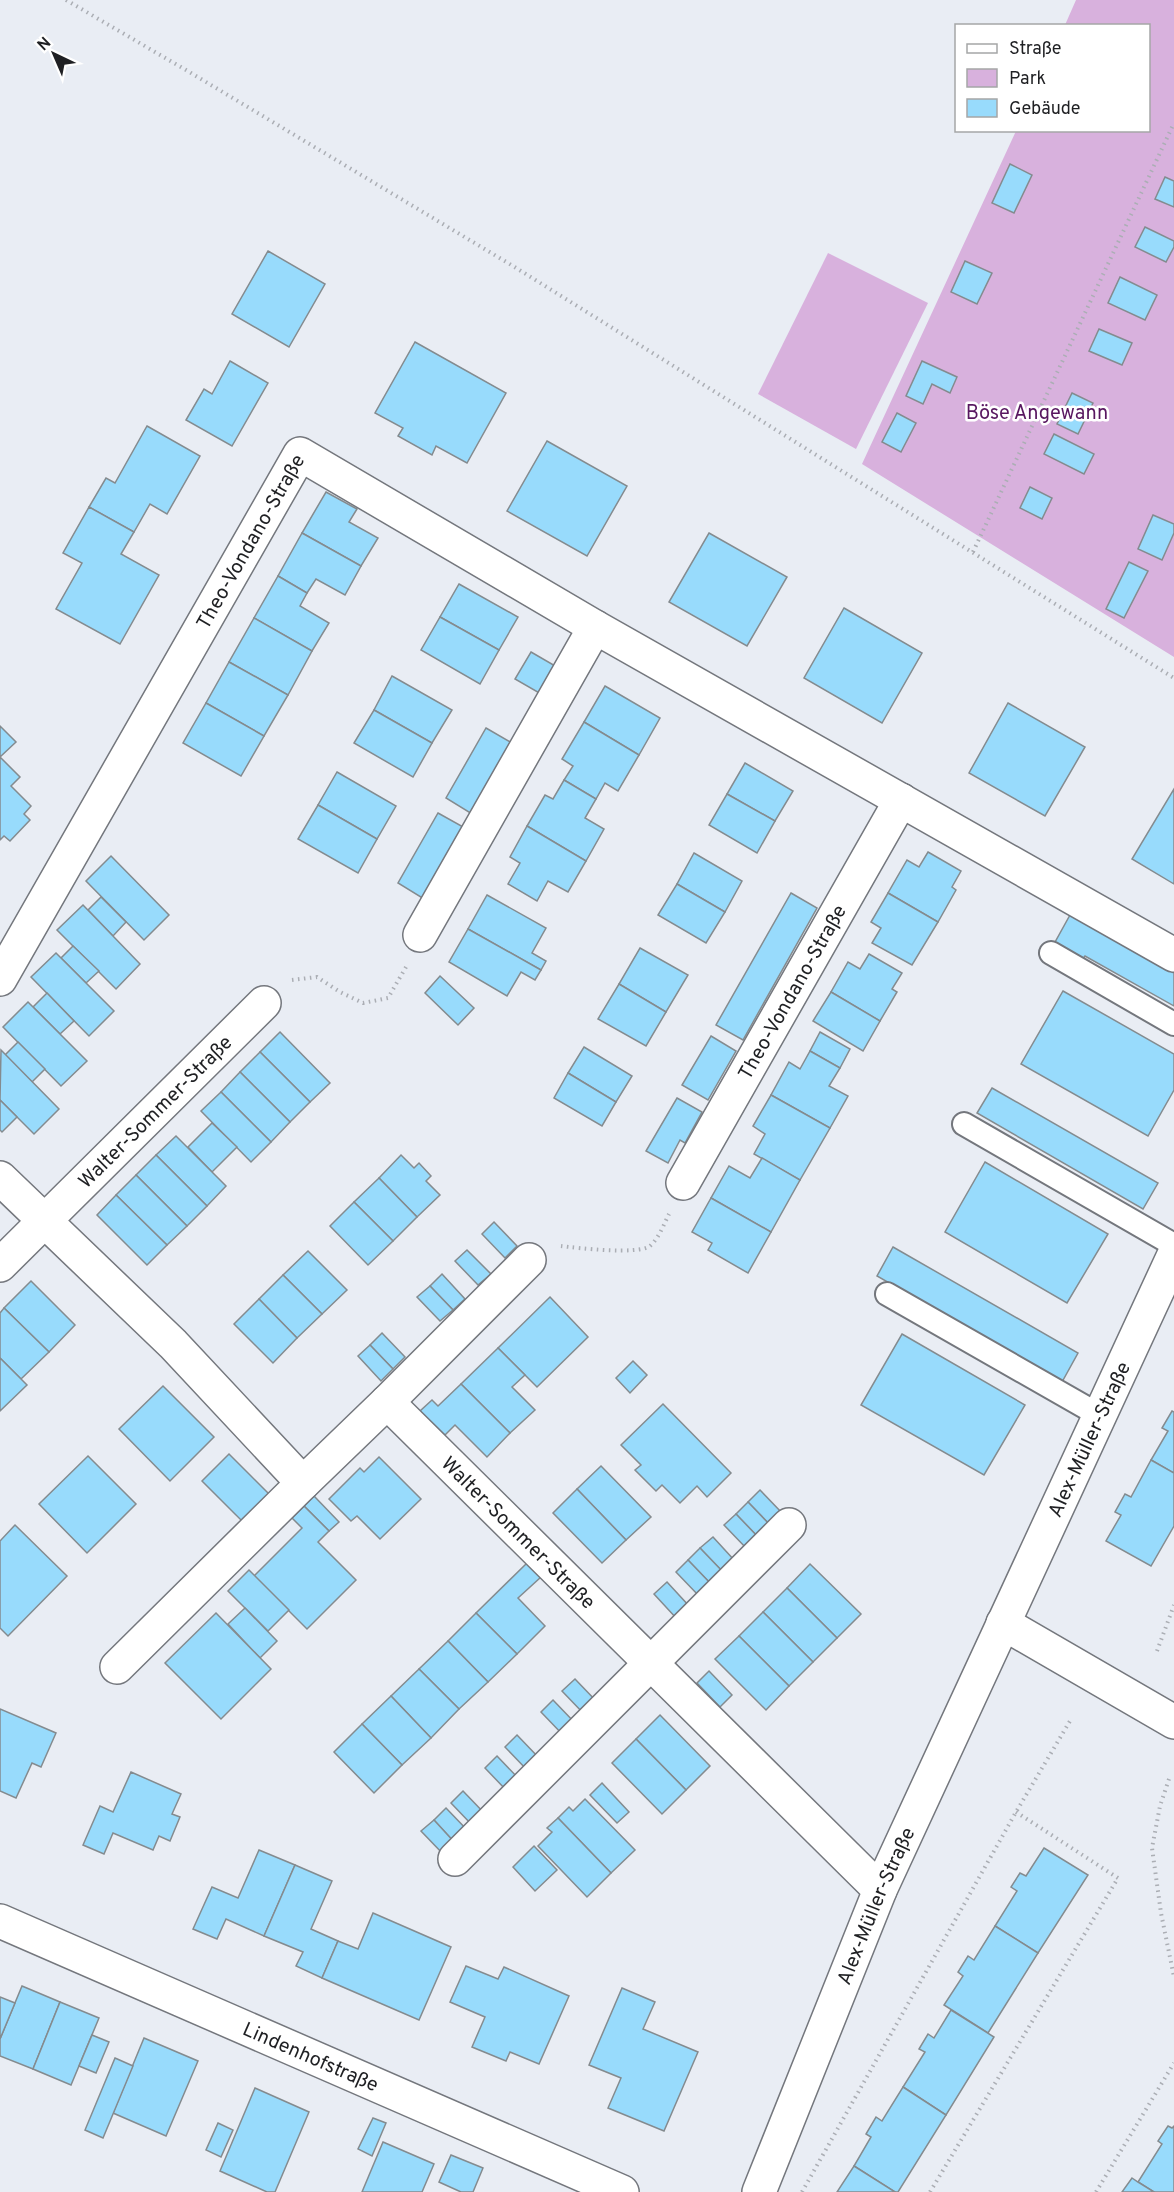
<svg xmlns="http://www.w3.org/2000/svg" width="1174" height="2192" font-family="Overpass,sans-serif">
  <rect width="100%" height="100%" fill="#e9edf4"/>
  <g fill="#d8b1dd">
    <path d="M1076 0H1174V657L862 464 1016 131 1148 130V26L1065 25Z"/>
    <path d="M828 253 928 303 856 449 758 394Z"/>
  </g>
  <g fill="#98dbfc" stroke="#848b8f" stroke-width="1.5">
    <path d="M1010 164 1032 175 1014 213 992 203Z"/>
    <path d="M1165 177 1174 181V207L1155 199Z"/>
    <path d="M1145 227 1174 241V247L1166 262 1135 247Z"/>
    <path d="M268 251 325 284 289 347 232 314Z"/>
    <path d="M965 261 992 273 977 304 951 292Z"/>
    <path d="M1120 277 1157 295 1145 320 1108 303Z"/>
    <path d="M1099 329 1132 343 1122 365 1089 351Z"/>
    <path d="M415 342 506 393 467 463 436 446 432 455 398 436 403 428 375 413Z"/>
    <path d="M230 361 268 383 232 446 186 420 204 389 212 394Z"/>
    <path d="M922 361 957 377 950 393 932 384 923 404 906 396Z"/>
    <path d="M1072 393 1093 403 1078 434 1057 424Z"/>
    <path d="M897 413 916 423 901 452 882 442Z"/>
    <path d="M147 426 200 456 167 514 150 504 134 532 89 507 106 478 115 483Z"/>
    <path d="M1054 434 1094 454 1084 474 1044 454Z"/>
    <path d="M547 441 627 486 587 556 507 511Z"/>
    <path d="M1030 487 1052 498 1042 519 1020 508Z"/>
    <path d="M326 492 357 509 349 522 378 538 361 566 302 533Z"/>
    <path d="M89 507 134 532 121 554 159 575 120 644 56 609 82 563 63 553Z"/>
    <path d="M1153 515 1174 524V533L1162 560 1138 549Z"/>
    <path d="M302 533 361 566 345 595 316 579 307 593 278 576Z"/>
    <path d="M709 533 787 577 747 646 669 602Z"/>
    <path d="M1129 562 1148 571 1124 618 1106 609Z"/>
    <path d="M278 576 307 593 300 606 329 623 312 651 254 618Z"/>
    <path d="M459 584 518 617 499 650 440 617Z"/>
    <path d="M844 608 922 653 882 723 804 678Z"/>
    <path d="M440 617 499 650 480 684 421 650Z"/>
    <path d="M254 618 312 651 288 695 229 662Z"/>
    <path d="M531 652 557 667 541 694 515 679Z"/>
    <path d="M229 662 288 695 264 736 206 703Z"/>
    <path d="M392 676 452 710 432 743 374 710Z"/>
    <path d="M605 686 660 718 639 755 584 722Z"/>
    <path d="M206 703 264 736 241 776 183 743Z"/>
    <path d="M1008 703 1085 747 1045 816 969 773Z"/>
    <path d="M374 710 432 743 413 777 354 743Z"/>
    <path d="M584 722 639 755 618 791 605 783 596 799 564 780 573 766 562 759Z"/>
    <path d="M0 726 16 742 0 757Z"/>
    <path d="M486 728 512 743 472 814 446 798Z"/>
    <path d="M0 757 20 777 11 786 31 806 24 814 30 820 10 841 4 836 0 840Z"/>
    <path d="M745 763 793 791 775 821 727 794Z"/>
    <path d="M337 772 396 806 377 839 318 805Z"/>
    <path d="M564 780 596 799 585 818 604 829 586 861 527 826 545 795 553 799Z"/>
    <path d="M1174 789V884L1132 859Z"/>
    <path d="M727 794 775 821 757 853 709 825Z"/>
    <path d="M318 805 377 839 358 873 298 839Z"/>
    <path d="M438 813 465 828 424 899 398 883Z"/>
    <path d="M527 826 586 861 568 892 548 881 537 901 508 884 520 863 510 857Z"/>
    <path d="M928 852 961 871 952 887 956 890 938 922 888 893 907 860 919 867Z"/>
    <path d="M694 853 742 881 725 912 677 884Z"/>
    <path d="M111 856 169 915 144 940 86 881Z"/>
    <path d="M677 884 725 912 706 943 658 915Z"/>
    <path d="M791 893 817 908 743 1040 716 1025Z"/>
    <path d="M888 893 938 922 912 965 872 943 881 928 871 922Z"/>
    <path d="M487 895 546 928 532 953 546 961 541 970 468 929Z"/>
    <path d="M101 897 126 922 113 936 88 910Z"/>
    <path d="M83 905 140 964 116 989 57 930Z"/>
    <path d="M1070 915 1174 973V1006L1085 956 1082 960 1054 944Z"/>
    <path d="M468 929 541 970 535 980 521 972 507 996 449 962Z"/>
    <path d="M73 946 99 971 86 983 61 958Z"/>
    <path d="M640 948 688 975 666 1012 619 984Z"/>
    <path d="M56 953 114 1011 89 1036 31 977Z"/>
    <path d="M869 954 902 973 892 989 897 992 880 1021 831 992 848 962 860 969Z"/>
    <path d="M440 976 474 1008 458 1025 425 993Z"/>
    <path d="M619 984 666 1012 646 1046 598 1019Z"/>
    <path d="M1063 991 1174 1054V1090L1148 1136 1021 1064Z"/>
    <path d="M831 992 880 1021 863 1051 813 1021Z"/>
    <path d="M47 993 74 1021 60 1034 33 1007Z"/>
    <path d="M28 1002 87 1061 61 1086 3 1027Z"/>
    <path d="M280 1032 330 1083 310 1102 260 1052Z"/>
    <path d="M820 1032 850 1049 840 1068 810 1051Z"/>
    <path d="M711 1036 736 1051 708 1100 682 1085Z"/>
    <path d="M18 1042 45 1069 32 1082 5 1055Z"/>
    <path d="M584 1047 632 1076 616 1102 568 1073Z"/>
    <path d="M1 1050 59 1109 34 1134 0 1100Z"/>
    <path d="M810 1051 840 1068 829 1086 848 1096 830 1128 771 1095 789 1062 800 1069Z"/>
    <path d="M260 1052 310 1102 290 1122 240 1072Z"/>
    <path d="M240 1072 290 1122 271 1142 221 1092Z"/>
    <path d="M568 1073 616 1102 602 1126 554 1098Z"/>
    <path d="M992 1088 1158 1183 1143 1209 977 1113Z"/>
    <path d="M221 1092 271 1142 251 1162 201 1111Z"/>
    <path d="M771 1095 830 1128 800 1180 754 1154 765 1134 753 1126Z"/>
    <path d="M677 1098 702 1112 685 1143 680 1140 668 1163 646 1151Z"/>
    <path d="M0 1100 17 1117 2 1132 0 1130Z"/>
    <path d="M212 1123 237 1147 212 1172 188 1147Z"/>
    <path d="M176 1136 226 1186 207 1206 156 1155Z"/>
    <path d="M156 1155 207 1206 187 1226 136 1175Z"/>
    <path d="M401 1155 414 1168 419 1163 431 1176 426 1181 440 1195 417 1217 379 1178Z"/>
    <path d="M762 1158 800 1180 771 1232 711 1198 729 1166 750 1178Z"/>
    <path d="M985 1162 1108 1234 1067 1303 945 1232Z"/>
    <path d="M136 1175 187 1226 167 1245 116 1195Z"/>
    <path d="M379 1178 417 1217 393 1241 354 1202Z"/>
    <path d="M116 1195 167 1245 147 1265 97 1215Z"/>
    <path d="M711 1198 771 1232 748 1273 708 1250 712 1243 692 1232Z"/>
    <path d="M354 1202 393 1241 368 1265 330 1226Z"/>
    <path d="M494 1222 517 1246 505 1258 482 1234Z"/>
    <path d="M893 1247 1078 1353 1062 1382 877 1276Z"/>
    <path d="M467 1250 491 1274 478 1285 455 1261Z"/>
    <path d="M308 1251 347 1290 322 1314 283 1275Z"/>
    <path d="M442 1274 465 1299 453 1310 430 1286Z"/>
    <path d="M283 1275 322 1314 297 1338 259 1299Z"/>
    <path d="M31 1281 75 1325 49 1352 4 1308Z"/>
    <path d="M430 1286 453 1310 440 1321 417 1297Z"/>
    <path d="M550 1297 588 1337 537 1387 498 1348Z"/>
    <path d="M259 1299 297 1338 273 1363 234 1324Z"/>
    <path d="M4 1308 49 1352 21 1379 0 1358V1313Z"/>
    <path d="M382 1333 405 1357 393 1369 370 1345Z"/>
    <path d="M902 1334 1025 1405 984 1475 861 1405Z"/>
    <path d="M370 1345 393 1369 381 1381 358 1356Z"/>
    <path d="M498 1348 525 1375 512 1387 535 1410 510 1433 461 1384Z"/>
    <path d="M0 1358 27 1385 0 1411Z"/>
    <path d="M633 1361 647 1375 630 1393 616 1378Z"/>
    <path d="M461 1384 510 1433 487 1457 455 1425 445 1435 420 1411 432 1400 438 1406Z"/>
    <path d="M163 1386 214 1437 170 1481 119 1429Z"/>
    <path d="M663 1404 731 1473 707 1497 697 1486 680 1503 662 1485 656 1491 635 1470 641 1465 621 1445Z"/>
    <path d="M1172 1411 1174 1412V1473L1151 1460 1168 1431 1162 1428Z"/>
    <path d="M229 1454 270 1495 244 1523 202 1481Z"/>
    <path d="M88 1456 136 1504 87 1553 39 1504Z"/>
    <path d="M379 1457 421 1499 380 1539 357 1516 351 1521 329 1499 360 1468 364 1472Z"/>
    <path d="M1151 1460 1174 1473V1526L1151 1566 1106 1541 1121 1515 1115 1512 1125 1494 1131 1497Z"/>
    <path d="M601 1466 651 1517 626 1540 577 1489Z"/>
    <path d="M577 1489 626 1540 602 1563 553 1513Z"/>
    <path d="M760 1490 783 1514 771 1526 748 1502Z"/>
    <path d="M314 1496 339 1522 329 1531 304 1506Z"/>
    <path d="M748 1502 771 1526 759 1538 736 1514Z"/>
    <path d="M304 1506 329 1531 318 1542 356 1580 307 1629 254 1576 302 1528 292 1518Z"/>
    <path d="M736 1514 759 1538 747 1549 724 1525Z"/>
    <path d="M15 1525 67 1576 8 1636 0 1628V1541Z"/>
    <path d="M713 1537 735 1561 723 1572 700 1548Z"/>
    <path d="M700 1548 723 1572 711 1584 688 1560Z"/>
    <path d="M688 1560 711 1584 699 1596 676 1572Z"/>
    <path d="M527 1563 541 1577 518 1598 545 1626 517 1654 476 1613Z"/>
    <path d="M810 1564 861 1614 837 1638 787 1588Z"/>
    <path d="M249 1570 289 1610 268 1631 228 1591Z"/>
    <path d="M667 1582 690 1607 677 1619 654 1594Z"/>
    <path d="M787 1588 837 1638 813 1662 763 1612Z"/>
    <path d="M245 1608 277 1641 260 1658 228 1624Z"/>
    <path d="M763 1612 813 1662 789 1686 739 1636Z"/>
    <path d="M216 1613 271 1669 221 1719 165 1663Z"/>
    <path d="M476 1613 517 1654 488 1682 448 1641Z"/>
    <path d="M739 1636 789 1686 766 1710 715 1659Z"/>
    <path d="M448 1641 488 1682 459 1709 419 1669Z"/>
    <path d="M419 1669 459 1709 431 1738 391 1696Z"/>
    <path d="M709 1671 732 1695 720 1707 697 1683Z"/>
    <path d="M575 1679 598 1703 585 1715 562 1691Z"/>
    <path d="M391 1696 431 1738 402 1765 362 1724Z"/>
    <path d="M553 1700 576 1724 564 1736 541 1712Z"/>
    <path d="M0 1709 56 1733 41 1767 32 1763 16 1798 0 1791Z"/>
    <path d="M660 1715 710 1766 686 1790 636 1739Z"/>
    <path d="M362 1724 402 1765 374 1793 334 1752Z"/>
    <path d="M517 1735 540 1759 528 1771 505 1747Z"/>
    <path d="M636 1739 686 1790 662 1814 612 1763Z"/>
    <path d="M497 1756 520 1780 507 1791 485 1768Z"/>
    <path d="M131 1772 181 1794 172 1814 180 1817 170 1841 159 1836 153 1850 113 1833 104 1854 83 1845 100 1806 113 1812Z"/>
    <path d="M602 1783 629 1812 617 1823 590 1795Z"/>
    <path d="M463 1791 486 1815 473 1826 451 1803Z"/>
    <path d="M585 1799 635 1850 611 1873 558 1818 569 1807 573 1811Z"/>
    <path d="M446 1808 469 1832 456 1844 434 1820Z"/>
    <path d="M558 1818 611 1873 587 1897 538 1846 552 1832 547 1828Z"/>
    <path d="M434 1820 456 1844 444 1855 421 1831Z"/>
    <path d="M534 1846 557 1870 535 1891 513 1867Z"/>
    <path d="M1044 1848 1088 1875 1038 1953 995 1926 1017 1891 1011 1887 1020 1873 1026 1876Z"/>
    <path d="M259 1850 295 1865 264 1936 226 1919 217 1939 193 1929 212 1887 238 1898Z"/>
    <path d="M295 1865 332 1881 311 1929 338 1941 322 1978 296 1966 303 1952 264 1936Z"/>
    <path d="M373 1913 451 1947 419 2020 322 1978 338 1941 358 1949Z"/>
    <path d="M995 1926 1038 1953 988 2033 944 2005 963 1976 958 1972 968 1956 974 1960Z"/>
    <path d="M466 1966 498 1979 504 1967 569 1996 539 2064 510 2052 506 2061 472 2047 485 2017 450 2002Z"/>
    <path d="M22 1986 60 2002 33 2069 0 2056V2039Z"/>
    <path d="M622 1988 655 2002 643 2029 698 2052 664 2131 608 2108 621 2078 589 2065Z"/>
    <path d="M0 1997 15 2003 0 2039Z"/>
    <path d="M60 2002 99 2018 71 2085 33 2069Z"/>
    <path d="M951 2010 994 2037 946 2115 903 2087 925 2052 919 2049 928 2034 934 2038Z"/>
    <path d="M92 2035 109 2042 96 2073 79 2066Z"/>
    <path d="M144 2038 198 2061 166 2136 113 2113Z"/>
    <path d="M115 2058 133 2066 103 2138 85 2130Z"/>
    <path d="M903 2087 946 2115 898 2192H895L854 2166 871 2137 866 2134 876 2117 882 2121Z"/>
    <path d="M255 2088 309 2112 275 2192H267L220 2171Z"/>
    <path d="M373 2118 386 2123 372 2156 358 2149Z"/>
    <path d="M218 2123 233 2130 221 2157 206 2150Z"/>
    <path d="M1168 2126 1172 2128 1174 2126V2192H1154L1138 2182 1162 2144 1158 2141Z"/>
    <path d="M383 2142 434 2164 422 2192H362Z"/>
    <path d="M451 2155 483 2168 473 2192H461L439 2182Z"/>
    <path d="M854 2166 895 2192H837Z"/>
    <path d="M1132 2178 1138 2182 1154 2192H1122Z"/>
  </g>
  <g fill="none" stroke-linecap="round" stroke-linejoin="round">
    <defs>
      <g id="service">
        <path d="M1051 953 1174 1024"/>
        <path d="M964 1124 1174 1245"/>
        <path d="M887 1294 1099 1415"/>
      </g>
      <g id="minor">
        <path d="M420 935 595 627"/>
        <path id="s1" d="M0 979 300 454 595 627 1174 955"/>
        <path id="s2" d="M0 1178 173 1344 303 1483 387 1402 880 1890"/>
        <path id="s3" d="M683 1183 901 800"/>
        <path id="s4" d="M0 1265 264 1003"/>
        <path d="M387 1402 529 1260"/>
        <path d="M1003 1623 1174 1722"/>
        <path d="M117 1667 303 1483"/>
        <path d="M455 1859 789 1525"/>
        <path id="s5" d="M0 1921 622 2192"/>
        <path id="s6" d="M759 2192 880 1890 1174 1255"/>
      </g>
    </defs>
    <use href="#service" stroke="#74777d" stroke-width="26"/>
    <use href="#minor" stroke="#74777d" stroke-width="36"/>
    <g stroke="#abaeb4" stroke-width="4" stroke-dasharray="1.5 4.5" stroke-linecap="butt">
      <path d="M66 0 191 73 513 266 1174 678"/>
      <path d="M973 552 1174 123"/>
      <path d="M292 980 317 977 340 992 363 1003 388 998 406 967"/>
      <path d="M561 1246C577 1248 638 1255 650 1246 659 1238 664 1224 669 1214"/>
      <path d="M1157 1651 1174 1605"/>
      <path d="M1169 1779 1160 1806 1152 1848 1161 1913 1174 1977"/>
      <path d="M802 2192 1016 1812 1070 1721"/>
      <path d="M930 2192 1118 1878 1016 1812"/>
      <path d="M1096 2192 1174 2063"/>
    </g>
    <use href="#service" stroke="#fff" stroke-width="22"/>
    <use href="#minor" stroke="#fff" stroke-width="33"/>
  </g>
  <g text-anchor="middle" stroke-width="5" stroke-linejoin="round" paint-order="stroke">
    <g font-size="20" fill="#581760" stroke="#fff">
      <text x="1037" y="419">Böse Angewann</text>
    </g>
    <g font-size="20" fill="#1f2023" stroke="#fff">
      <text dy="7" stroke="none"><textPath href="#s1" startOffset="504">Theo-Vondano-Straße</textPath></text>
      <text dy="7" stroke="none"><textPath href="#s3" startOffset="220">Theo-Vondano-Straße</textPath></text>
      <text dy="7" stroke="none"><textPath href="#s4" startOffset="218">Walter-Sommer-Straße</textPath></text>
      <text dy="7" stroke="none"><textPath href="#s6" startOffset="822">Alex-Müller-Straße</textPath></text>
      <text dy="7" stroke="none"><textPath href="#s2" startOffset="732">Walter-Sommer-Straße</textPath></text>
      <text dy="7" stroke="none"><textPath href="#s6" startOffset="309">Alex-Müller-Straße</textPath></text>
      <text dy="7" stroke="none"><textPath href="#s5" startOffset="339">Lindenhofstraße</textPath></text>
    </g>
  </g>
  <rect x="955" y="24" width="195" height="108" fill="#ffffff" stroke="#a5a6a7" stroke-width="1.5"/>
  <rect x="967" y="44" width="30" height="9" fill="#ffffff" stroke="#a5a6a7" stroke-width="1.5"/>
  <text x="1009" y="54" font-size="18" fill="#1f2023">Straße</text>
  <rect x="967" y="69" width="30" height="18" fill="#d8b1dd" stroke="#a5a6a7" stroke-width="1.5"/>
  <text x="1009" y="84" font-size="18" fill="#1f2023">Park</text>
  <rect x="967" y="99" width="30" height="18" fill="#98dbfc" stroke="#a5a6a7" stroke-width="1.5"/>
  <text x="1009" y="114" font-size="18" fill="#1f2023">Gebäude</text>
  <g transform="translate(54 54) rotate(316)" stroke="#ffffff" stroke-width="4.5" paint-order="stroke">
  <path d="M0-4.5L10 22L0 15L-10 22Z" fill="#1f2023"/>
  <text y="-9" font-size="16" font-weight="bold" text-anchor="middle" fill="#1f2023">N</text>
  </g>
</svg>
